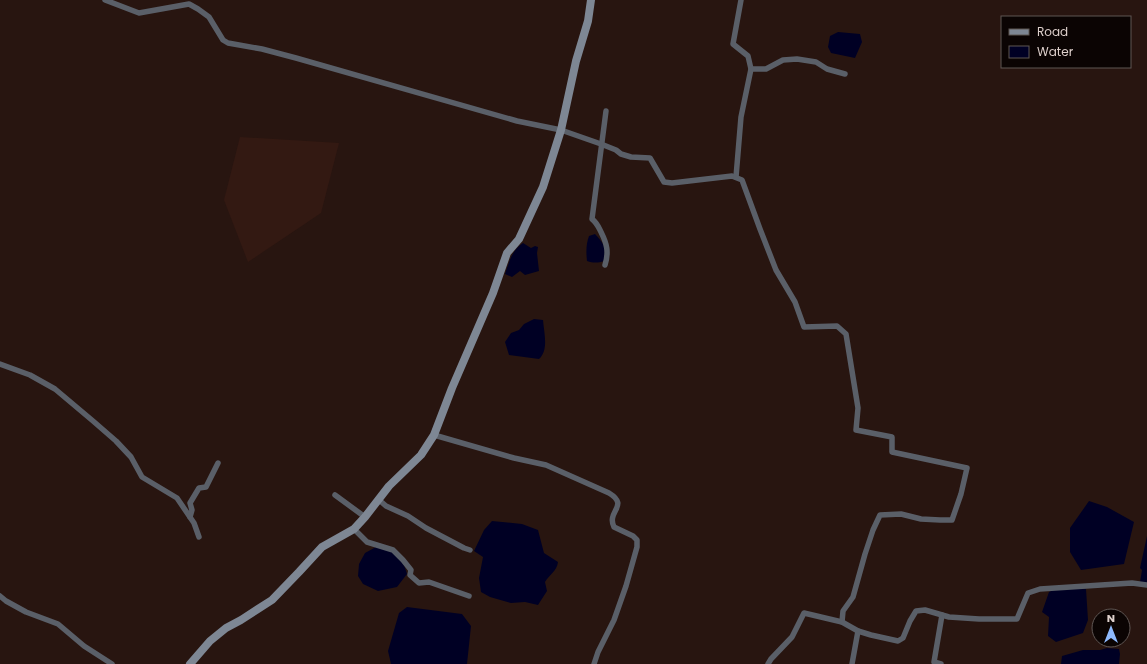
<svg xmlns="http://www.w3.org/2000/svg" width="1147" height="664" font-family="Poppins,sans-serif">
  <rect width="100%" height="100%" fill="#281510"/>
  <path fill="#331912" d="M240 137 339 143 321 213 248 262 224 200Z"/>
  <g fill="#000024">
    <path d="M838 32 860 34 862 42 855 58 831 53 828 47 830 36Z"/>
    <path d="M595 234C605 245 606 247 604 261 598 263 593 263 587 261 586 252 586 244 589 236Z"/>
    <path d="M523 243 531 248 535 246 538 247 537 253 539 271 525 275 520 271 512 277 505 274C509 262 512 250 523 243Z"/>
    <path d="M534 319 543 320C544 333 549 350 539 359L509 355 505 342 511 333 519 330 524 324Z"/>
    <path d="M1089 501 1107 507 1134 522 1124 564 1081 570 1070 552V528Z"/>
    <path d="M492 521 522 524 538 530 544 553 558 562C557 571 549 575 545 582L547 591 538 605 525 602 511 603 490 597 481 592 479 578 483 557 474 551 484 530Z"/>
    <path d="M1147 536V583L1140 582 1142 570 1140 568Z"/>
    <path d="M376 547C393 550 402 556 407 574L397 587 378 591 363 584 358 576 359 564 365 553Z"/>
    <path d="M1055 589H1086L1088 620 1083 633 1056 642 1048 636 1049 617 1042 612 1049 592Z"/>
    <path d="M407 607 462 614 471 626 467 664H391L388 651 399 613Z"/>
    <path d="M1107 648 1119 649 1120 654 1119 664H1061L1062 656 1083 650H1100Z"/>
  </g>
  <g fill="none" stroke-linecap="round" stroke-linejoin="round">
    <g stroke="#5a5f68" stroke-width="5.5">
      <path d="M105 0 139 13 189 4 198 9 209 17 223 40 228 43 262 49 296 58 517 121 561 130 601 144 616 150 621 154 631 157 650 158 664 182 672 183 732 176 742 180 760 229 776 270 795 302 804 327 837 326 846 334 858 408 856 430 892 437V452L967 468 961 494 952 520H940L921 519 901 514 880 515 873 530 865 554 853 597 843 611 842 622"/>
      <path d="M741 0 733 44 748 56 751 69"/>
      <path d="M736 177 741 117 751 69H766L783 60 797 59 816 62 827 69 845 74"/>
      <path d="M605 265C609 252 607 244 601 232 598 226 597 223 592 219L606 111"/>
      <path d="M0 364 30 375 55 389 93 421 116 441 131 457 142 477 177 498 194 523 199 537"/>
      <path d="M434 435 514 458 546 465 609 493C630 506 606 511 614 527L633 536 637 540V547L626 586 614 620 598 652 594 664"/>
      <path d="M335 495 365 517"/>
      <path d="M378 499 386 506 408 516 426 528 464 548 470 550"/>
      <path d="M190 517 192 510 190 503 199 488 206 487 218 463"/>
      <path d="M354 529 367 542 393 550 403 560 411 570 410 575 419 583 429 582 469 596"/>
      <path d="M0 596 6 601 26 612 58 624 84 646 112 664"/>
      <path d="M768 664 771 659 792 637 804 613 842 622 858 631 871 635 898 641 903 638 910 621 916 611 925 610 949 617 979 619H1017L1028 593 1040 589 1132 583 1147 585"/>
      <path d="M852 664 858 631"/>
      <path d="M941 664 934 662 942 615"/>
    </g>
    <path stroke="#7e8794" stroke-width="8" d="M190 664 210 641 226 628 241 620 272 600 299 572 322 547 354 529 365 517 389 486 421 455 434 435 452 388 493 293 507 253 519 239 543 187 561 130 576 61 588 21 591 0"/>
  </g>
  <rect x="1001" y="16" width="130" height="52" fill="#0b0403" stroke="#5f5653"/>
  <rect x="1009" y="29" width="20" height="6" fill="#7e8794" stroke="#5f5653"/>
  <text x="1037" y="36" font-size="12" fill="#ded0cc">Road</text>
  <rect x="1009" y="46" width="20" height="12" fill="#000024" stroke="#5f5653"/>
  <text x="1037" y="56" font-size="12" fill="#ded0cc">Water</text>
  <g transform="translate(1111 628)"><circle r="19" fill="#0b0403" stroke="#5f5653"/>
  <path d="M0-3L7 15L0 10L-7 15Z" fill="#8eb9fd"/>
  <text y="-6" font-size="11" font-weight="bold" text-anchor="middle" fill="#ded0cc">N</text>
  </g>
</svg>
